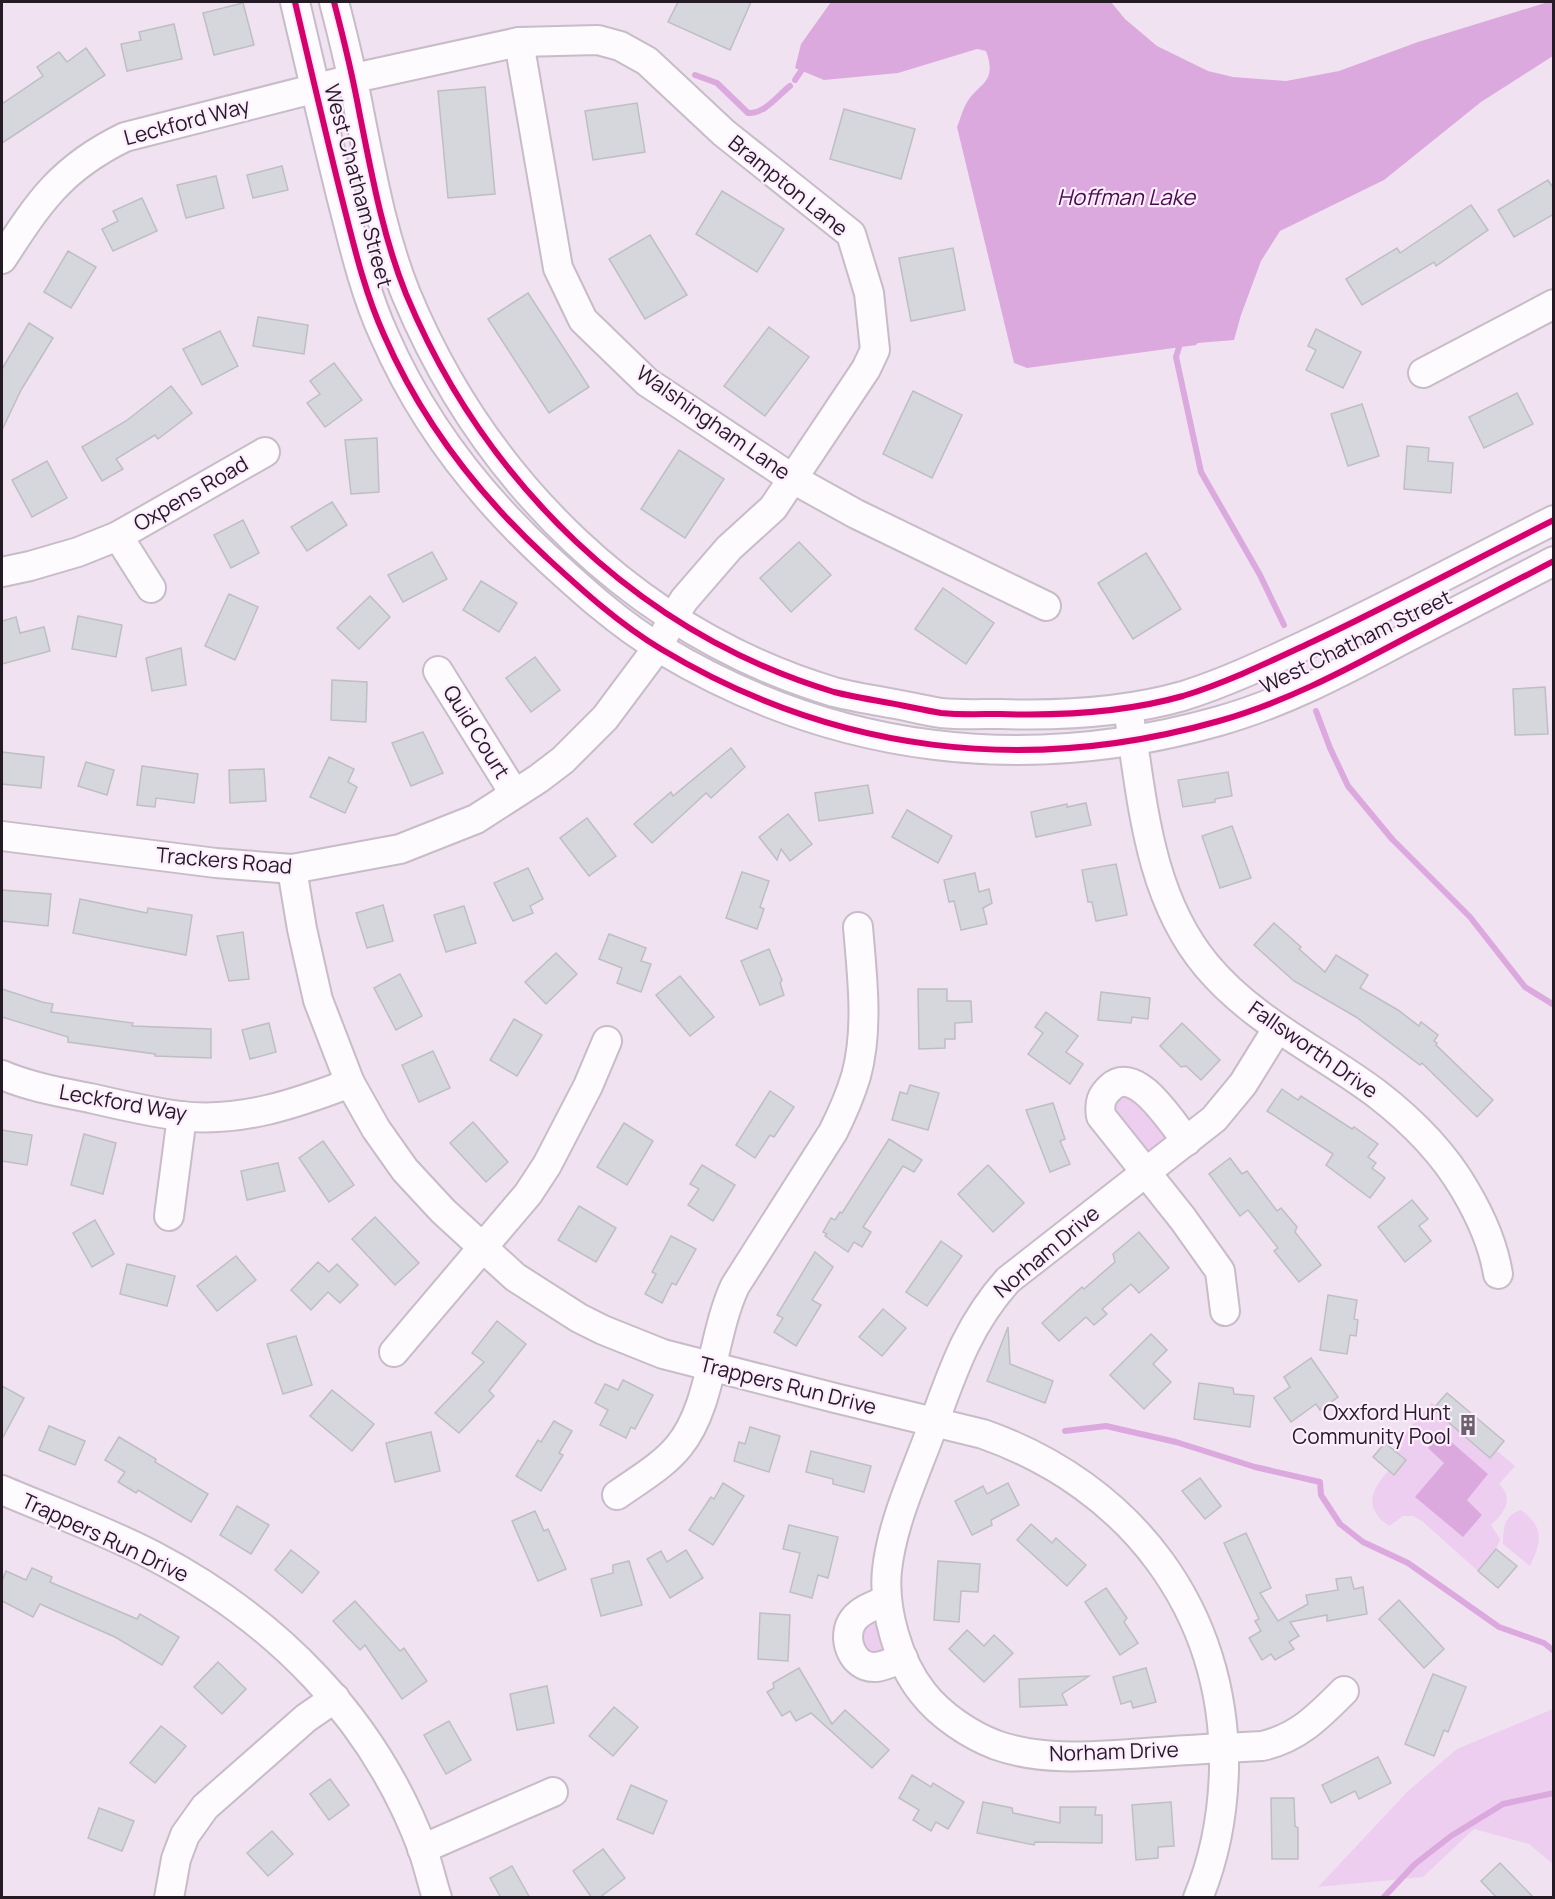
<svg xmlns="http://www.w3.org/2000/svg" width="1555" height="1899" font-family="Manrope,sans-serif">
  <rect width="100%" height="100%" fill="#f0e2f1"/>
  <g fill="#eecef0">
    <path d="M1124 1089 1166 1131 1167 1139 1148 1155 1108 1102Z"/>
    <path d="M1432 1402 1435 1406 1433 1409 1489 1458 1496 1450 1515 1466 1499 1484C1515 1499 1504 1513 1491 1525L1500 1539 1496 1549 1478 1571 1422 1521 1413 1516H1403L1389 1526C1363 1508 1371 1490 1389 1470L1394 1474 1406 1461 1392 1449Z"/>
    <path d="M1521 1510C1545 1528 1541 1542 1530 1566L1503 1544C1503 1528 1504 1515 1521 1510Z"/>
    <path d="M865 1616 878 1620 885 1647 881 1653 865 1654 855 1631Z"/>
    <path d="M1553 1709V1864L1529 1844 1474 1829 1423 1877 1318 1887 1408 1791 1457 1749Z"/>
  </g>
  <g fill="#dca9df">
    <path d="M831 2H1111L1125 19 1157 46 1208 71 1233 77 1286 81 1339 71 1418 42 1548 2H1553V56L1481 102 1384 180 1280 231 1261 261 1241 315 1234 340 1198 343 1196 345 1027 368 1014 363 957 127C960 120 962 111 966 104 978 82 998 84 986 51L977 49 898 73 824 80 795 68 801 44Z"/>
    <path d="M1441 1433 1488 1474 1467 1500 1482 1515 1463 1537 1415 1497 1444 1463 1428 1448Z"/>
  </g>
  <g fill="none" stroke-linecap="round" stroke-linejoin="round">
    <g stroke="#dca9df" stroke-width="6">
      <path d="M695 75 717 83 748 113C765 114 778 95 790 86"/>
      <path d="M795 80 801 71"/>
      <path d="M1177 343 1179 347 1176 357 1201 472 1260 575 1284 625"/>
      <path d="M1316 711 1330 748 1348 786 1392 839 1470 917 1525 987 1554 1005"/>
      <path d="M1065 1431 1106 1426 1176 1442 1255 1467 1320 1482 1321 1495 1340 1524 1363 1542 1408 1563 1499 1627 1544 1643 1554 1651"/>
      <path d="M1383 1898 1415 1864 1451 1836 1503 1804 1554 1793"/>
    </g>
  </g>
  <g fill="#d6d7dc" stroke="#bdbfc3" stroke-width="1.5">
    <path d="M678 2H751L730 50 668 22Z"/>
    <path d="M243 3 254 45 214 55 203 13Z"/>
    <path d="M174 24 182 59 127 71 121 44 141 40 139 32Z"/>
    <path d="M86 48 105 75 2 143V104L43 76 37 67 59 52 67 62Z"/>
    <path d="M485 87 495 194 448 198 438 91Z"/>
    <path d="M637 103 645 152 593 160 585 111Z"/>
    <path d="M844 109 915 129 901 179 830 159Z"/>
    <path d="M282 166 288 190 253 198 247 175Z"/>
    <path d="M216 176 224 208 186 218 177 185Z"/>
    <path d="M1548 180 1554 189V214L1514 237 1498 210Z"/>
    <path d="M722 191 784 229 757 272 696 234Z"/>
    <path d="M142 198 157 231 113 251 102 229 118 221 113 211Z"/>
    <path d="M1471 205 1488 230 1436 266 1434 262 1362 305 1346 279 1397 248 1400 253Z"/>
    <path d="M650 235 687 295 645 319 609 259Z"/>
    <path d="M953 248 965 310 911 321 899 258Z"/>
    <path d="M68 251 96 267 71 308 44 292Z"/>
    <path d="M528 293 589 387 549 413 488 319Z"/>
    <path d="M258 317 308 325 304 354 253 346Z"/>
    <path d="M29 323 53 338 21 390 2 430V369Z"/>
    <path d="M769 327 809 357 765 416 724 386Z"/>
    <path d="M1316 329 1361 352 1343 388 1306 370 1316 350 1308 346Z"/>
    <path d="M220 331 238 366 202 385 183 349Z"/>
    <path d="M334 363 362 400 325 427 307 403 320 394 310 381Z"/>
    <path d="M171 386 192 413 158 439 155 435 116 459 123 469 102 481 82 447 126 421Z"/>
    <path d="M913 391 962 415 932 478 883 454Z"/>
    <path d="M1517 393 1533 424 1484 448 1469 417Z"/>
    <path d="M1362 404 1379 456 1348 466 1331 414Z"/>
    <path d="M377 438 379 492 351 494 345 440Z"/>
    <path d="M1407 446 1429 448 1428 461 1453 463 1451 493 1404 489Z"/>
    <path d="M679 450 724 479 685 538 641 509Z"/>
    <path d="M47 461 67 498 32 517 12 480Z"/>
    <path d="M332 502 347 525 307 551 291 527Z"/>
    <path d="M243 520 259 553 231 568 214 535Z"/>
    <path d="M799 542 831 575 791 612 760 578Z"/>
    <path d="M432 552 447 579 403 602 388 575Z"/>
    <path d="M1146 553 1181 609 1133 639 1098 583Z"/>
    <path d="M481 581 517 603 499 632 463 610Z"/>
    <path d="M943 588 994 623 966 664 915 629Z"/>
    <path d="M229 594 258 607 235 660 205 646Z"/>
    <path d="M370 596 390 617 359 649 337 628Z"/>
    <path d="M78 616 122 625 116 657 72 649Z"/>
    <path d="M16 617 20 633 44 627 50 651 2 664V621Z"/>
    <path d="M181 648 186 685 152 691 146 658Z"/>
    <path d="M535 657 560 690 531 712 506 678Z"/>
    <path d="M332 680 367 682 366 722 331 720Z"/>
    <path d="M1545 687 1548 734 1515 735 1513 689Z"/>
    <path d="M423 732 443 773 411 786 392 743Z"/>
    <path d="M731 748 745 767 711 798 706 793 652 843 634 824 671 792 673 796Z"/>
    <path d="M2 752 44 757 41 788 2 784Z"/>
    <path d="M329 757 354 769 348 782 357 787 345 813 310 797Z"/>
    <path d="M86 762 114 770 107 795 78 786Z"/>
    <path d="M142 766 198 774 194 803 156 798 155 807 137 805Z"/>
    <path d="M264 769 266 801 230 803 229 770Z"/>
    <path d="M1228 772 1232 796 1215 799V802L1183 807 1178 780Z"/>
    <path d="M868 785 873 813 819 821 815 793Z"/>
    <path d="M1086 803 1091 825 1036 837 1031 812 1067 804V807Z"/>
    <path d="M907 810 952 836 938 863 892 837Z"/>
    <path d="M788 814 812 844 790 861 781 849 777 860 759 837Z"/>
    <path d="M587 818 616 856 589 876 560 838Z"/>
    <path d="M1232 826 1251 878 1220 888 1202 836Z"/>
    <path d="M1116 864 1127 915 1096 921 1092 902H1088L1082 870Z"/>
    <path d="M528 868 543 899 530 906 533 913 513 921 494 883Z"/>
    <path d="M742 872 769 881 760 907 764 909 757 929 726 918Z"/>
    <path d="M975 873 979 892 989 889 992 903 983 908 987 924 961 930 954 901 949 902 944 880Z"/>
    <path d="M2 890 51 894 48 926 2 921Z"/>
    <path d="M80 899 147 913 148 908 192 915 186 955 73 933Z"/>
    <path d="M383 905 393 941 367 948 356 913Z"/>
    <path d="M464 906 476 943 446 952 434 915Z"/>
    <path d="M1274 923 1301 947 1299 949 1325 972 1336 955 1368 975 1360 988 1398 1010 1419 1026 1421 1022 1438 1035 1434 1041 1437 1043 1436 1045 1493 1100 1477 1117 1422 1063 1420 1065 1356 1017 1294 981 1254 945Z"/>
    <path d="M243 932 249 979 229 981 217 936Z"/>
    <path d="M609 934 646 948 641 961 651 964 641 992 617 983 622 968 599 959Z"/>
    <path d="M769 949 782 980 780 983 784 995 760 1005 741 961Z"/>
    <path d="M556 953 577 974 546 1004 525 982Z"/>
    <path d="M400 974 422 1016 396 1030 374 988Z"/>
    <path d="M680 976 714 1017 690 1036 656 995Z"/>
    <path d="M2 989 42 1002 53 1004 51 1012 133 1023 132 1026 211 1029V1058L155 1056V1054L68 1042V1037L2 1017Z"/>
    <path d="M918 989H947V1001H971L972 1022 955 1023V1039H945V1048L919 1049Z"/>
    <path d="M1101 992 1150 998 1148 1019 1132 1017 1131 1023 1098 1020Z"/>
    <path d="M1046 1012 1078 1036 1066 1052 1083 1064 1070 1084 1028 1054 1043 1033 1035 1027Z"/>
    <path d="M514 1019 542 1035 517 1076 490 1060Z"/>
    <path d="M269 1023 276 1052 250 1059 242 1030Z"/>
    <path d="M1182 1023 1220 1060 1201 1080 1186 1066 1181 1067 1160 1046Z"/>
    <path d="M433 1051 450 1088 419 1102 402 1065Z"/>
    <path d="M910 1085 939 1093 928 1130 892 1120 900 1092 907 1094Z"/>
    <path d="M1282 1089 1298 1100 1301 1096 1352 1129 1354 1127 1378 1144 1368 1157 1376 1163 1372 1168 1385 1178 1370 1198 1326 1165 1333 1154 1267 1111Z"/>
    <path d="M770 1091 794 1107 774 1137 770 1135 755 1158 736 1145Z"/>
    <path d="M1053 1103 1065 1139 1060 1141 1070 1164 1050 1172 1026 1110Z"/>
    <path d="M473 1122 508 1162 486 1182 450 1143Z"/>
    <path d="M624 1123 653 1141 627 1185 597 1167Z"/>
    <path d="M2 1130 32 1135 27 1165 2 1161Z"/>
    <path d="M84 1134 116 1143 103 1194 71 1185Z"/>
    <path d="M889 1139 922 1160 914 1172 903 1166 863 1227 871 1232 862 1247 854 1242 848 1252 825 1236 827 1234 823 1232 831 1218 835 1220 840 1212 842 1213Z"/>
    <path d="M323 1141 354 1185 329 1202 299 1158Z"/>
    <path d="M1230 1158 1242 1174 1247 1171 1277 1211 1281 1208 1297 1227 1295 1232 1321 1265 1299 1282 1274 1251 1278 1248 1248 1210 1240 1216 1209 1174Z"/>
    <path d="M278 1163 285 1191 247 1200 241 1171Z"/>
    <path d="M702 1165 735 1185 713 1221 688 1205 699 1189 690 1184Z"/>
    <path d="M988 1165 1024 1203 993 1232 958 1194Z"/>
    <path d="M1412 1200 1428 1219 1419 1226 1431 1241 1405 1262 1378 1227Z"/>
    <path d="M579 1206 616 1228 596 1262 558 1240Z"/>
    <path d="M375 1217 419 1263 395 1285 352 1239Z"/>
    <path d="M95 1220 114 1254 92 1267 73 1233Z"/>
    <path d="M1139 1232 1169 1268 1139 1293 1131 1284 1102 1309 1107 1314 1094 1325 1086 1317 1059 1341 1042 1323 1082 1287 1084 1289 1115 1262 1113 1254Z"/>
    <path d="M671 1236 696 1249 676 1285 672 1283 662 1303 645 1294 656 1274 652 1272Z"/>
    <path d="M941 1241 962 1256 927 1306 906 1292Z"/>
    <path d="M815 1252 833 1267 812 1300 821 1305 796 1346 774 1332 783 1318 777 1315Z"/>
    <path d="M236 1256 256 1280 217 1311 197 1286Z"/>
    <path d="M318 1262 329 1272 337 1264 358 1285 340 1303 328 1292 311 1310 291 1290Z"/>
    <path d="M127 1264 175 1276 167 1306 120 1294Z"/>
    <path d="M1328 1295 1357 1300 1354 1319 1358 1320 1356 1336 1350 1335 1347 1354 1320 1350Z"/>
    <path d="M883 1309 906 1328 882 1356 859 1337Z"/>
    <path d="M497 1321 526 1344 489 1391 494 1396 459 1433 435 1413 484 1362 472 1353Z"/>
    <path d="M1008 1327 1010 1364 1053 1381 1045 1403 987 1381Z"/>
    <path d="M1151 1334 1167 1350 1153 1364 1171 1382 1144 1409 1110 1375Z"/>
    <path d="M296 1336 312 1385 283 1394 267 1344Z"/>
    <path d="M1311 1358 1338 1397 1320 1410 1316 1404 1291 1422 1274 1398 1290 1387 1284 1377Z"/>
    <path d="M623 1380 653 1395 635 1429 631 1427 626 1438 600 1425 608 1410 595 1403 605 1384 618 1390Z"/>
    <path d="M1199 1383 1233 1388 1234 1394 1254 1396 1250 1427 1194 1419Z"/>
    <path d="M2 1386 24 1398 2 1439Z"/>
    <path d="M332 1390 374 1424 352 1451 310 1416Z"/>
    <path d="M1447 1393 1504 1441 1490 1458 1433 1409Z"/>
    <path d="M554 1421 572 1431 559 1453 563 1455 541 1491 516 1476 538 1440 541 1442Z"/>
    <path d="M49 1426 85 1441 75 1465 39 1450Z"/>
    <path d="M750 1427 780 1436 769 1472 734 1461 739 1442 745 1444Z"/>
    <path d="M431 1432 440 1471 395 1482 386 1443Z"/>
    <path d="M119 1437 156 1459 155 1462 208 1494 191 1522 138 1490 136 1493 118 1482 125 1472 105 1460Z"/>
    <path d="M1385 1443 1406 1460 1394 1475 1373 1457Z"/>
    <path d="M811 1451 871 1466 864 1492 833 1484V1479L806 1472Z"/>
    <path d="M1200 1478 1221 1506 1205 1519 1182 1491Z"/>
    <path d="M723 1483 744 1496 713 1545 689 1530 711 1497 714 1499Z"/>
    <path d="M1008 1483 1019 1505 991 1520 992 1525 972 1535 955 1501 983 1486 987 1494Z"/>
    <path d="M237 1506 269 1525 251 1554 220 1535Z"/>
    <path d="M535 1511 544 1531 548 1529 566 1569 538 1581 512 1521Z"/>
    <path d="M1031 1524 1052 1543 1056 1538 1086 1565 1067 1586 1017 1540Z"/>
    <path d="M789 1525 838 1537 828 1578 818 1575 812 1598 790 1592 800 1553 783 1549Z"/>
    <path d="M1246 1533 1271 1588 1260 1593 1278 1621 1308 1604 1306 1595 1338 1590 1336 1579 1351 1577 1354 1589 1363 1587 1367 1614 1327 1621V1615L1290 1622 1299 1636 1289 1642 1294 1649 1275 1660 1271 1654 1262 1660 1249 1638 1261 1631 1255 1621 1259 1619 1224 1543Z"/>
    <path d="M1496 1549 1517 1566 1498 1588 1478 1571Z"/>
    <path d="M291 1550 319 1572 302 1593 275 1570Z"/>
    <path d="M686 1550 703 1578 670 1598 647 1559 661 1551 667 1562Z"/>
    <path d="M629 1561 642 1605 601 1616 591 1579 613 1573V1565Z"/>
    <path d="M938 1561 980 1564 978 1592 961 1591 959 1622 934 1620Z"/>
    <path d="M32 1568 52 1577 50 1582 137 1619 140 1614 179 1637 162 1665 115 1637 40 1604 33 1617 2 1601V1581L6 1571 26 1580Z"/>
    <path d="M1106 1588 1127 1618 1124 1622 1138 1643 1120 1655 1085 1602Z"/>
    <path d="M1399 1600 1444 1649 1424 1668 1379 1619Z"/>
    <path d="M355 1601 400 1651 404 1648 427 1681 402 1699 365 1645 360 1650 333 1621Z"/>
    <path d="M760 1613 790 1615 788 1661 758 1659Z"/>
    <path d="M967 1630 984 1646 994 1635 1013 1653 984 1682 949 1649Z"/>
    <path d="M218 1662 246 1689 222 1714 194 1687Z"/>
    <path d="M799 1668 832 1724 845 1710 889 1750 872 1768 811 1713 796 1721 790 1711 782 1716 767 1692 774 1688 773 1683Z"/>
    <path d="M1146 1668 1156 1702 1133 1708 1131 1701 1121 1704 1113 1677Z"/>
    <path d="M1433 1674 1466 1687 1448 1732 1444 1730 1434 1756 1405 1744Z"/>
    <path d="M1089 1676 1062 1694 1067 1705 1020 1707 1019 1679Z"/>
    <path d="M547 1686 554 1723 517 1730 510 1694Z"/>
    <path d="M614 1707 638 1727 613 1756 589 1736Z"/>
    <path d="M449 1721 471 1760 446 1774 424 1735Z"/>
    <path d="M161 1726 186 1746 155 1783 130 1763Z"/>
    <path d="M1378 1757 1391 1783 1359 1799 1355 1791 1331 1803 1322 1785Z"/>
    <path d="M912 1775 931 1787 933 1783 964 1802 948 1829 936 1822 931 1831 913 1820 919 1810 899 1798Z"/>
    <path d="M330 1779 349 1805 329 1820 310 1794Z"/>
    <path d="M631 1785 667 1801 653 1834 617 1819Z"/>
    <path d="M1271 1798H1294L1295 1826 1298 1828V1859H1272Z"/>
    <path d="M983 1802 1012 1808 1013 1813 1060 1823V1807H1096L1095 1815H1102V1843L1035 1842 1034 1845 977 1833Z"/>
    <path d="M1171 1802 1174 1846 1158 1847V1858L1136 1860 1132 1805Z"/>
    <path d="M99 1808 134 1821 122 1851 88 1838Z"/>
    <path d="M272 1831 293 1854 268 1876 247 1853Z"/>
    <path d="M603 1849 625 1878 599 1898H592L573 1871Z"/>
    <path d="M1500 1863 1534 1898H1497L1481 1881Z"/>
    <path d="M512 1866 530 1898H501L490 1878Z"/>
  </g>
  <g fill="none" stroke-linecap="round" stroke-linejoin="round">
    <defs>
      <g id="minor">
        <path d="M295 2C310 66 325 131 341 195 353 242 364 291 384 335 421 420 479 495 546 557 582 590 619 624 661 649 834 753 1025 776 1219 721 1283 703 1342 672 1400 641 1451 614 1502 588 1554 561"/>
        <path d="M334 2C344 40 353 78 360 116 372 176 383 237 406 294 484 482 638 633 834 692 850 696 867 699 884 702 903 705 922 710 941 713 960 715 981 714 1000 714 1061 716 1123 713 1183 696 1228 682 1271 661 1314 641 1395 603 1474 560 1554 520"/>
        <path d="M519 42 558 268 583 320 647 382 793 479 856 514 1046 606"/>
        <path d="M2 259C39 202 61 168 125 137L368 75 519 42 598 40 620 46 647 61 724 133 851 234 869 293 875 350 866 369 773 508 729 548 684 600 673 618 658 647 605 718 563 760 538 779 476 819 400 849 292 869 216 863 2 836"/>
        <path d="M1423 373 1554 304"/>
        <path d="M118 536 151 588"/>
        <path d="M2 572 30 566 78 552 118 536 265 452"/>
        <path d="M438 671 514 793"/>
        <path d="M1130 722C1143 807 1150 898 1207 966 1254 1022 1320 1051 1377 1094 1412 1121 1443 1152 1465 1190 1481 1217 1493 1243 1498 1274"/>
        <path d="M292 869 302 929 318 1000 350 1083 376 1129 405 1170 443 1211 515 1277 579 1318 603 1330 663 1354 835 1398 983 1434C1131 1486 1226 1610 1224 1769 1223 1813 1215 1857 1198 1898"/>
        <path d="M1277 1029 1243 1084 1214 1119 1008 1280C965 1328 951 1377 929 1436 913 1479 892 1524 887 1570 883 1609 898 1662 923 1693 941 1716 970 1735 996 1745 1044 1762 1095 1756 1145 1753 1184 1750 1223 1748 1262 1746 1298 1738 1319 1716 1344 1691"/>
        <path d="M2 1075C30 1087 60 1092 90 1098 120 1105 150 1112 180 1116 240 1123 295 1104 350 1083"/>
        <path d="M1187 1141C1172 1124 1137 1064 1111 1087 1101 1096 1099 1103 1101 1116L1183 1219 1220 1271 1225 1311"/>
        <path d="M169 1216 182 1116"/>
        <path d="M394 1352 528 1194 547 1165 588 1086 607 1041"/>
        <path d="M2 1490C51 1511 104 1530 152 1555 275 1619 374 1718 423 1850 428 1865 432 1882 437 1898"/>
        <path d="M617 1495C638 1480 663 1466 679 1446 712 1406 712 1335 735 1286L833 1132C842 1114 850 1096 856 1076 869 1029 862 975 858 927"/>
        <path d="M887 1600C876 1605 862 1609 854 1619 840 1636 852 1669 876 1667 885 1666 895 1661 903 1658"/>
        <path d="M422 1849 553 1792"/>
        <path d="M169 1898 176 1859 185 1835 205 1807 306 1718 335 1698"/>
      </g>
    </defs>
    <use href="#minor" stroke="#c7bcc8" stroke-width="32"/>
    <use href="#minor" stroke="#fdfbfd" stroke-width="28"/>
    <defs>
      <g id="cycleway">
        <path d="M295 2C310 66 325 131 341 195 353 242 364 291 384 335 421 420 479 495 546 557 582 590 619 624 661 649 834 753 1025 776 1219 721 1283 703 1342 672 1400 641 1451 614 1502 588 1554 561"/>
        <path d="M334 2C344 40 353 78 360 116 372 176 383 237 406 294 484 482 638 633 834 692 850 696 867 699 884 702 903 705 922 710 941 713 960 715 981 714 1000 714 1061 716 1123 713 1183 696 1228 682 1271 661 1314 641 1395 603 1474 560 1554 520"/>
      </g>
    </defs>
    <use href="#cycleway" stroke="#fdedfe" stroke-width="10"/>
    <use href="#cycleway" stroke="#d6006c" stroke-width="6"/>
  </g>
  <defs>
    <symbol id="building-bare" viewBox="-9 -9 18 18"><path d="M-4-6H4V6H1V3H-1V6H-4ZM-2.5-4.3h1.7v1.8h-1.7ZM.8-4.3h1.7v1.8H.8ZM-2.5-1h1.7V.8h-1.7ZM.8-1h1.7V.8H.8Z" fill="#6b616c" stroke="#fdedfe" stroke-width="2.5" paint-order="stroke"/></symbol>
  </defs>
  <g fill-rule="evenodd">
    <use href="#building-bare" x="1453" y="1410" width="30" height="30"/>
  </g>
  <g text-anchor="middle" stroke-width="4.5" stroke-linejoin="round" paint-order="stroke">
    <g font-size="21" fill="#241b25" stroke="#fdedfe">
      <text transform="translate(187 122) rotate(-15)" y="7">Leckford Way</text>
      <text transform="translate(358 186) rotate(75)" y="7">West Chatham Street</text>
      <text transform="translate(788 186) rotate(39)" y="7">Brampton Lane</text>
      <text transform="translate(713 423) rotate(35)" y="7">Walshingham Lane</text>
      <text transform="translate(191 494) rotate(-30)" y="7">Oxpens Road</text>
      <text transform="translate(1356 642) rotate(-26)" y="7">West Chatham Street</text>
      <text transform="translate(476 732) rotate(58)" y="7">Quid Court</text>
      <text transform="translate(224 861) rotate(5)" y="7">Trackers Road</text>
      <text transform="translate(1313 1050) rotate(35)" y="7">Fallsworth Drive</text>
      <text transform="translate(123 1103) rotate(10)" y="7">Leckford Way</text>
      <text transform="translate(1047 1252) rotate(-40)" y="7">Norham Drive</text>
      <text transform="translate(788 1386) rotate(14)" y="7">Trappers Run Drive</text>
      <text transform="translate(105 1538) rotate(25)" y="7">Trappers Run Drive</text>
      <text transform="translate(1114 1752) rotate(-2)" y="7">Norham Drive</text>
    </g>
    <g font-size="21" fill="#241b25" stroke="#fdedfe" text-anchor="end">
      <text x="1451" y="1420">Oxxford Hunt<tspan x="1451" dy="24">Community Pool</tspan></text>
    </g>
    <g font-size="22" font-style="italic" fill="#480c4d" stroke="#fdedfe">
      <text x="1126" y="205">Hoffman Lake</text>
    </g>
  </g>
  <rect width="1555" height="1899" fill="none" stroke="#241b25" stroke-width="6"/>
</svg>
